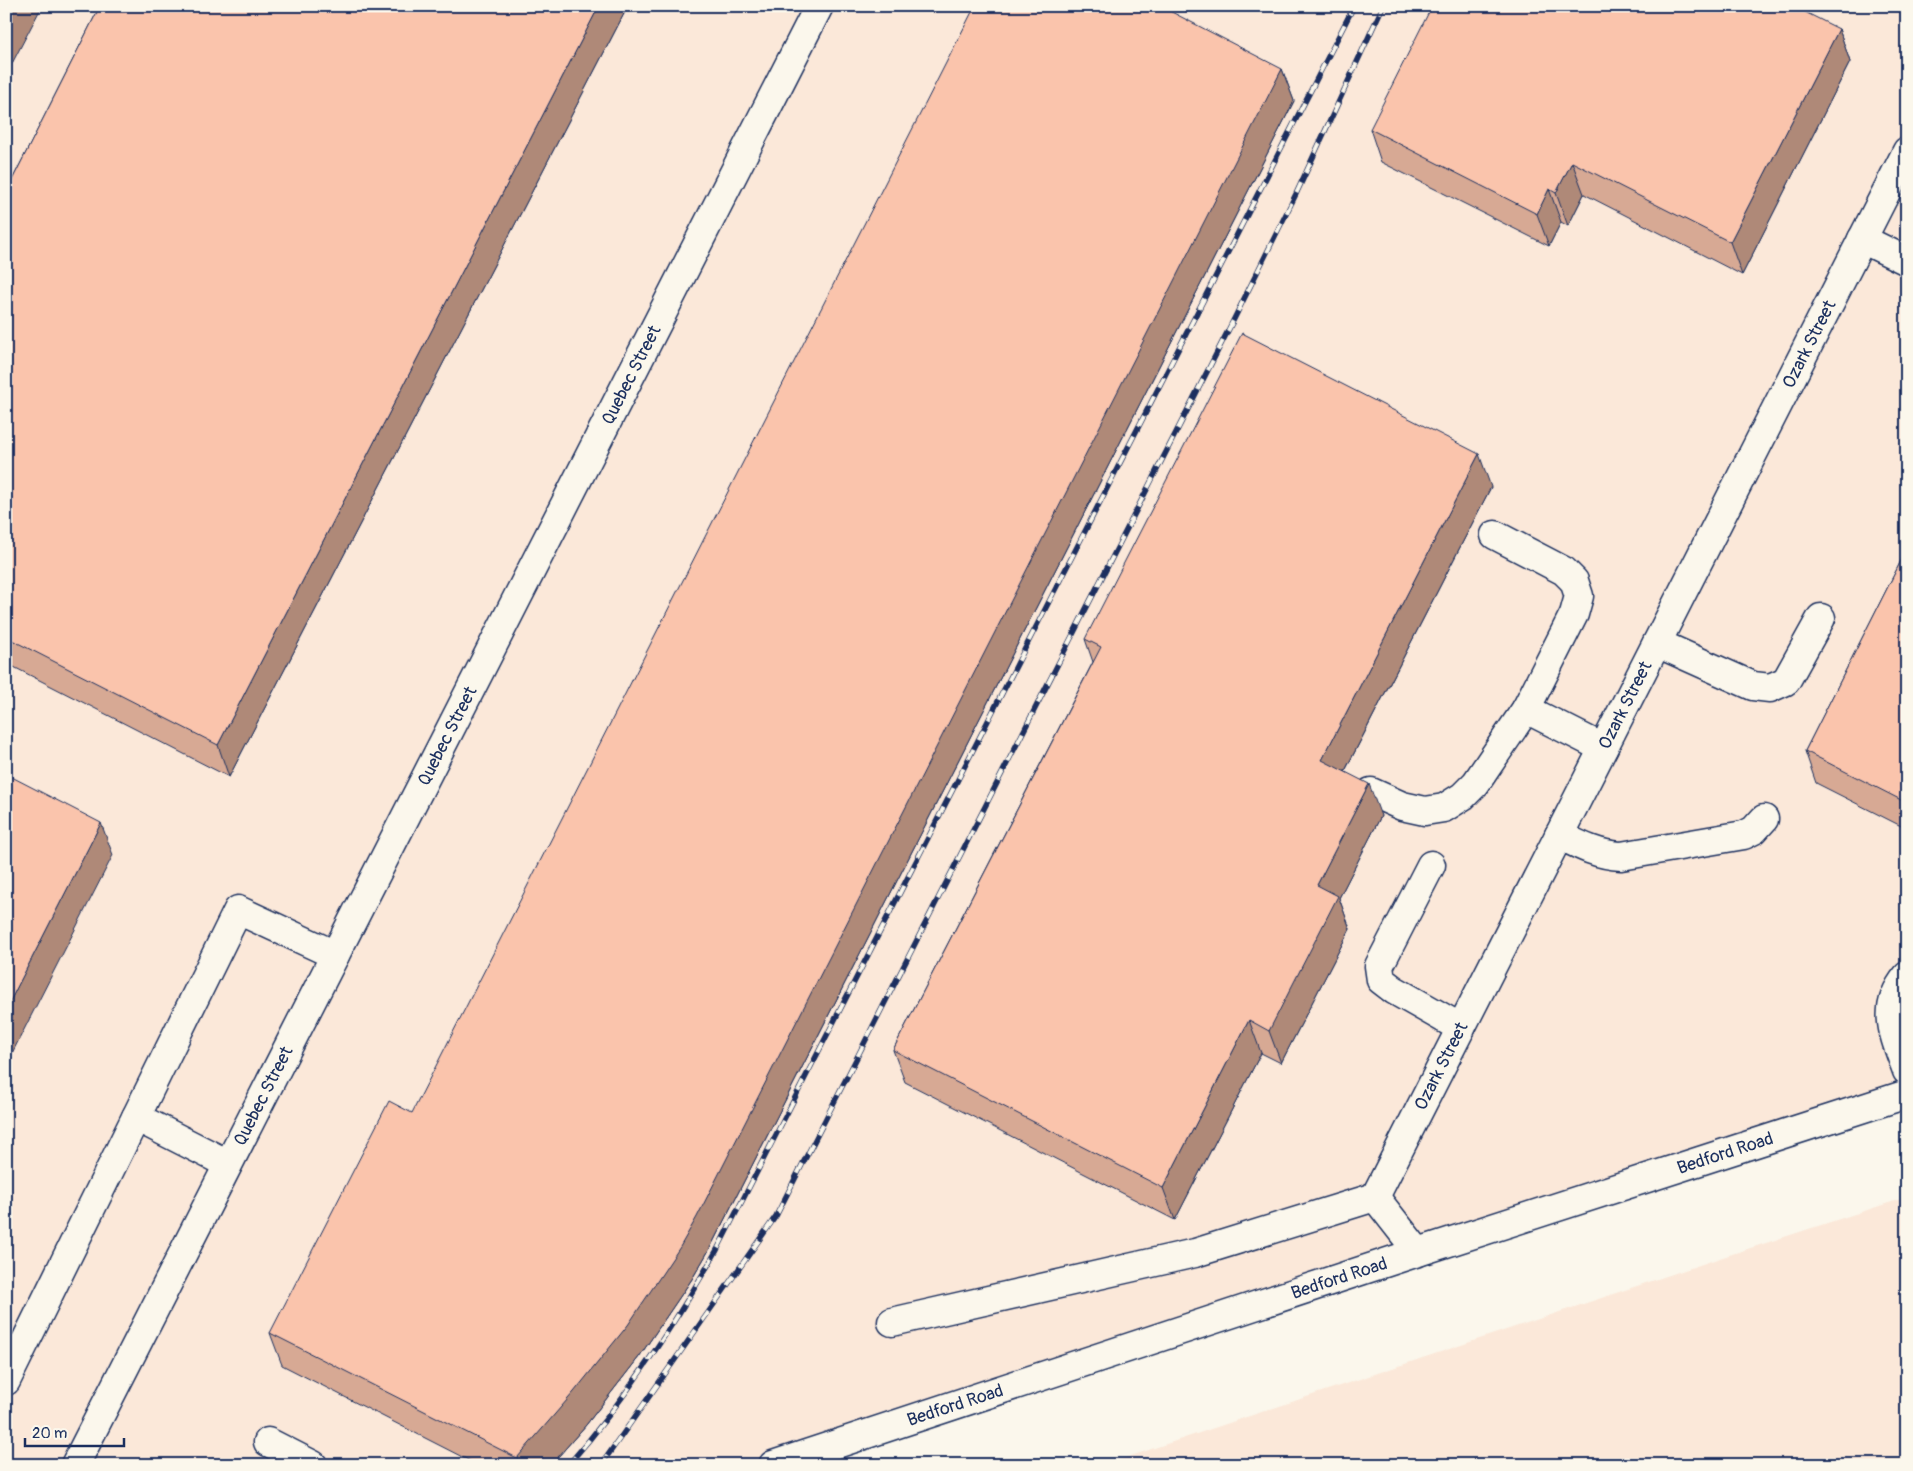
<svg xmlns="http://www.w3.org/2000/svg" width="1913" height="1471" font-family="Pangolin,sans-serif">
  <rect width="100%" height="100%" fill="#fbf7ec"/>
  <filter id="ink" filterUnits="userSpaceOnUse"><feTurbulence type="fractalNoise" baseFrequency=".02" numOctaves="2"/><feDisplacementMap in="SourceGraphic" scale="10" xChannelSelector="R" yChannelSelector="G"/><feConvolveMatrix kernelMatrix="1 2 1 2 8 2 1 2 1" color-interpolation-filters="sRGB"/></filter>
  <g filter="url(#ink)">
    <g fill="#fbe8d9">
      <path d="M6 6H1907V1084L799 1465H6Z"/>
      <path d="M1907 1197V1465H1104L1729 1255Z"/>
    </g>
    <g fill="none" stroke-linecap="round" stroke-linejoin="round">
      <defs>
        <g id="minor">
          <path d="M1862 239 1907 261"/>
          <path d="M1495 535 1564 571 1574 581 1579 596 1574 614 1526 709 1603 748"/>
          <path d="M1657 643 1753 686 1770 688 1786 681 1821 618"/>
          <path d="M1371 792 1402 806 1425 811 1444 808 1463 796 1476 783 1526 709"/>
          <path d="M1559 835C1579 845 1598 855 1621 856L1744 835 1754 830 1764 819"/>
          <path d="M1431 865 1379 966 1381 980 1394 990 1461 1028"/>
          <path d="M1907 976C1880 1009 1894 1035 1907 1071"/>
          <path d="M136 1117 238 910 335 955"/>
          <path d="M1375 1197 1907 151"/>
          <path d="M1375 1197 1418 1252"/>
          <path d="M892 1322 1195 1253 1375 1197"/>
          <path d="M6 1381 136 1117 228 1164"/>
          <path d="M268 1442 313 1465"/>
          <path d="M75 1465 819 6"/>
          <path d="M773 1465 1418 1252 1907 1094"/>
        </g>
      </defs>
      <use href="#minor" stroke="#1b2f5e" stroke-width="31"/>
      <use href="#minor" stroke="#fbf7ec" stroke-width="28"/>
      <defs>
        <g id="rail">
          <path d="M568 1465C626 1399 673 1326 717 1250L1354 6"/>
          <path d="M601 1465 776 1216 1234 319 1296 194 1383 6"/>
        </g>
      </defs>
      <use href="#rail" stroke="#1b2f5e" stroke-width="5.5"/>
      <use href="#rail" stroke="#fbf7ec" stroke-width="4" stroke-dasharray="11" stroke-linecap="butt"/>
    </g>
    <g fill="#d7a994" stroke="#1b2f5e">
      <path d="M100 6H628L229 777 6 663V192Z"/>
      <path d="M1839 29 1850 62 1742 275 1584 194 1568 226 1561 222 1549 246 1381 162 1370 129Z"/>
      <path d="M1282 69 1294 101 709 1250 692 1279 639 1357 586 1425 551 1465H478L282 1365 270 1333Z"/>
      <path d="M1491 487 1345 771 1381 816 1339 898 1350 929 1281 1063 1261 1053 1175 1220 905 1082 893 1050 1093 662 1085 639Z"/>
      <path d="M1907 549V829L1816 783 1805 751Z"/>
    </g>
    <g fill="#af8978" stroke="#1b2f5e">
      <path d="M13 6H42L6 75V19Z"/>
      <path d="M599 6H628L229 777 218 745Z"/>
      <path d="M1839 29 1850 62 1742 275 1730 242Z"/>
      <path d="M1282 69 1294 101 709 1250 692 1279 639 1357 586 1425 551 1465H520L517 1458Z"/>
      <path d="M1572 162 1584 194 1568 226 1556 193Z"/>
      <path d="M1549 189 1561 222 1549 246 1537 214Z"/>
      <path d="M1479 454 1491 487 1334 792 1322 760Z"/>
      <path d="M1369 784 1381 816 1339 898 1350 929 1281 1063 1269 1031 1317 885Z"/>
      <path d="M101 823 113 855 6 1065V1009Z"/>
      <path d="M1249 1020 1261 1053 1175 1220 1163 1188Z"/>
    </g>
    <g fill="#fac4ac" stroke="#1b2f5e">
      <path d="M6 6H13L6 19Z"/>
      <path d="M100 6H599L218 745 6 637V192Z"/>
      <path d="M975 6H1160L1282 69 697 1217 680 1247 628 1325 574 1392 517 1458 270 1333 389 1101 412 1113Z"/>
      <path d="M1432 6H1793L1839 29 1730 242 1572 162 1556 193 1549 189 1537 214 1370 129Z"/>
      <path d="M1242 333 1479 454 1322 760 1369 784 1317 885 1338 896 1269 1031 1249 1020 1163 1188 893 1050 1101 647 1085 639Z"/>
      <path d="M1907 549V803L1805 751Z"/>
      <path d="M6 774 101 823 6 1009Z"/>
    </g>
  </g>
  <g text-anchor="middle" stroke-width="4" stroke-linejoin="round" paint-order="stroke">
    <g font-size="18" fill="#1b2f5e" stroke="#fbf7ec">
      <text transform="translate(1809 344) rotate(-63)" y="6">Ozark Street</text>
      <text transform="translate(631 375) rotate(-63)" y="6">Quebec Street</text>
      <text transform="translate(1625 705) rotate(-63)" y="6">Ozark Street</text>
      <text transform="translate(447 736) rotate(-63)" y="6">Quebec Street</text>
      <text transform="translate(1441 1066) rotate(-63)" y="6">Ozark Street</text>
      <text transform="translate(263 1096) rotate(-63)" y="6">Quebec Street</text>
      <text transform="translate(1725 1153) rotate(-18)" y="6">Bedford Road</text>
      <text transform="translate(1339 1278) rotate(-18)" y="6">Bedford Road</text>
      <text transform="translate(955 1405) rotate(-18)" y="6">Bedford Road</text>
    </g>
  </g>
  <rect width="1913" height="1471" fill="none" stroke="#fbf7ec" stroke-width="25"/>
  <rect x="12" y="12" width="1888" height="1446" fill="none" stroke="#1b2f5e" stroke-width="2" filter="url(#ink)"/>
  <path d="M25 1438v8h99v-8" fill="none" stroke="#1b2f5e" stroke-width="2.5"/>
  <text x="32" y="1438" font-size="15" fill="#1b2f5e" stroke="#fbf7ec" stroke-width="4" paint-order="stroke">20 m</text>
</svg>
